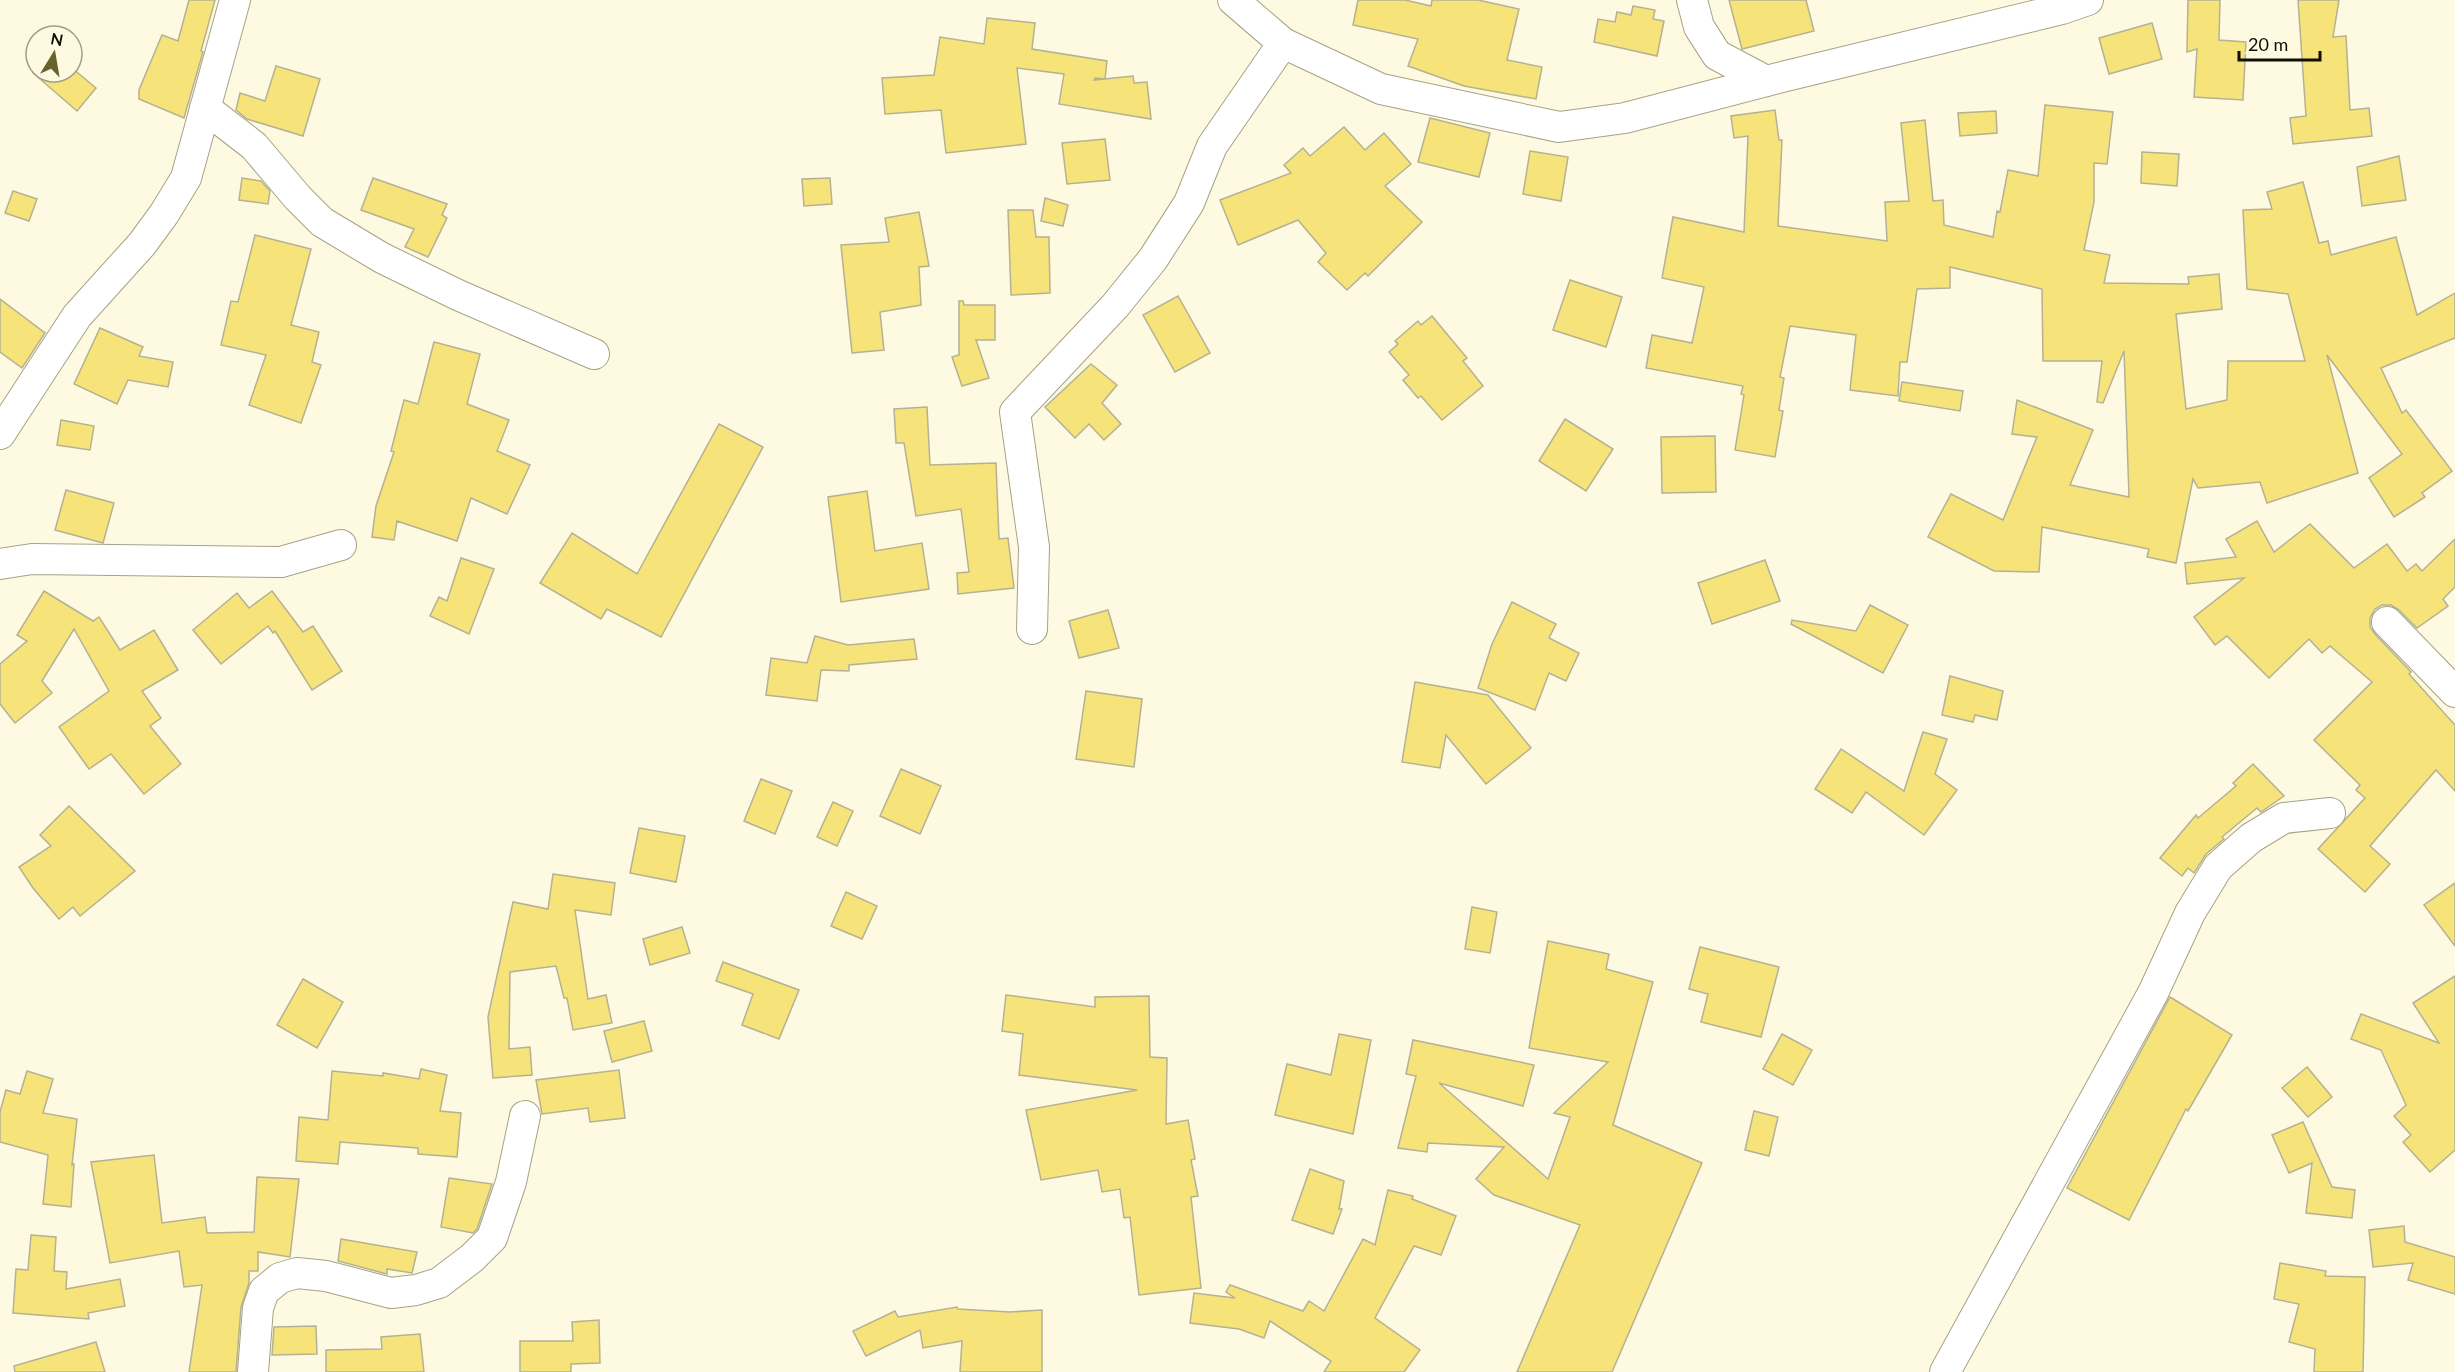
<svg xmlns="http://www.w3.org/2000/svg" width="2455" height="1372" font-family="Lato,sans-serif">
  <rect width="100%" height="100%" fill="#fefae1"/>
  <g fill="#f6e47b" stroke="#b5b193" stroke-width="1.5">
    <path d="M189 0H215L201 51 203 52 184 118 139 99V90L162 35 178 41Z"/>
    <path d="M1358 0H1405L1431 6 1432 0H1478L1519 9 1507 60 1542 67 1536 99 1464 86 1408 66 1418 39 1353 25Z"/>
    <path d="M1729 0H1806L1814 31 1742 49Z"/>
    <path d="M2188 0H2220L2219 40 2246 42 2243 100 2194 97 2197 49 2187 52Z"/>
    <path d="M2298 0H2339L2333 37 2346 36 2350 110 2369 108 2372 136 2293 144 2290 118 2306 116Z"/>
    <path d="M1633 6 1655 10 1653 19 1664 21 1657 56 1594 42 1598 19 1615 22 1617 12 1631 15Z"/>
    <path d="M987 18 1035 23 1032 49 1107 61 1105 79 1095 78 1094 80 1133 76 1134 83 1147 82 1151 119 1059 104 1064 74 1017 68 1026 144 946 153 941 110 885 114 882 78 934 75 940 37 984 44Z"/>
    <path d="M2152 23 2162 59 2109 74 2099 38Z"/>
    <path d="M276 66 320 79 303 136 247 119 236 110 240 93 265 101Z"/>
    <path d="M72 68 96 88 77 111 33 73 36 69V72H72Z"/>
    <path d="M2045 105 2113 112 2107 164 2094 163V202L2084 250 2110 255 2104 283 2189 284 2188 277 2219 274 2222 309 2176 314 2186 409 2227 400 2228 361H2305L2288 294 2247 289 2243 210 2272 209 2267 192 2303 182 2319 243 2328 241 2331 255 2396 237 2417 315 2455 293V338L2381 368 2402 413 2406 410 2452 471 2422 493 2425 497 2394 517 2369 478 2402 454 2327 355 2358 473 2267 503 2260 482 2198 488 2193 479 2176 563 2147 557 2149 549 2042 527 2039 572 1994 571 1928 537 1951 494 2003 520 2037 437 2012 434 2017 400 2093 430 2070 485 2129 497 2124 351 2103 403 2097 402 2102 361H2043L2042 289 1950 267V288L1917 289 1907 362H1900L1898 396 1850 390 1856 335 1790 326 1780 377 1784 378 1779 410 1783 411 1775 457 1735 450 1744 395 1741 394 1743 386 1646 368 1652 335 1692 343 1704 287 1662 278 1673 217 1744 232 1748 136 1734 138 1731 116 1775 110 1779 140H1782L1778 226 1887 241 1885 202 1909 201 1901 123 1925 120 1933 201 1943 200 1944 225 1993 237 1997 211 2000 212 2008 170 2038 176Z"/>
    <path d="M1996 111 1997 133 1960 136 1958 113Z"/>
    <path d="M1430 118 1490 133 1479 177 1418 162Z"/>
    <path d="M1344 127 1365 150 1384 133 1411 164 1385 186 1422 222 1368 276 1365 273 1347 290 1318 262 1326 253 1298 220 1238 245 1220 200 1291 173 1284 165 1303 148 1310 156Z"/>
    <path d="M1105 139 1110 180 1067 184 1062 143Z"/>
    <path d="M1530 151 1568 157 1561 201 1523 194Z"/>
    <path d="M2142 152 2179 154 2177 186 2141 183Z"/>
    <path d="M2399 156 2406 200 2362 206 2357 167Z"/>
    <path d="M242 178 261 181 270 191 268 204 239 200Z"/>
    <path d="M373 178 447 204 442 215 447 218 428 257 405 247 414 229 361 210Z"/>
    <path d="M830 178 832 204 804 206 802 179Z"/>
    <path d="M13 191 37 199 29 221 5 213Z"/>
    <path d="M1045 198 1068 205 1063 226 1041 221Z"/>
    <path d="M1008 210H1033L1036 237H1049L1050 293 1011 295Z"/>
    <path d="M919 212 929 266 919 267 921 305 880 312 884 350 852 353 841 245 889 242 885 218Z"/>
    <path d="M255 235 311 249 291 325 319 332 312 362 321 365 301 423 249 405 266 355 221 345 231 301 238 302Z"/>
    <path d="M1570 280 1622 297 1606 347 1553 330Z"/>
    <path d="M1178 296 1210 353 1175 372 1143 315Z"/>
    <path d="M0 299 45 333 22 368 0 352Z"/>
    <path d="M959 301H963L964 305H995V340H976L989 378 962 386 952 357 959 355Z"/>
    <path d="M1432 316 1467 358 1463 361 1483 386 1442 420 1421 396 1418 398 1403 380 1409 375 1389 352 1398 344 1395 341 1418 321 1421 325Z"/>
    <path d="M100 328 143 347 139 356 173 362 168 387 128 380 117 404 74 384Z"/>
    <path d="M434 342 480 354 467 404 509 420 497 451 530 465 507 514 471 498 457 541 397 521 394 540 372 537 376 506 394 452 391 451 404 400 418 404Z"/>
    <path d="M1091 364 1117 385 1102 403 1121 424 1104 440 1089 424 1075 438 1045 407Z"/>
    <path d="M1902 382 1963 391 1960 411 1899 401Z"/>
    <path d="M927 407 930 465 996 463 999 539 1008 538 1014 588 958 594 957 573 969 572 961 509 916 516 904 443H896L894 409Z"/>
    <path d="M1565 419 1613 449 1586 491 1539 461Z"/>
    <path d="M61 420 94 426 90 450 57 445Z"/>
    <path d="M719 424 763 447 661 637 607 609 601 619 540 583 572 533 637 574Z"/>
    <path d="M1715 436 1716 492 1662 493 1661 437Z"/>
    <path d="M66 490 114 503 103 543 55 530Z"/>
    <path d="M867 491 875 551 922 543 929 589 841 602 828 497Z"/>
    <path d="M2257 521 2274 552 2310 524 2354 568 2387 544 2407 571 2416 564 2422 571 2455 539V587L2443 599 2448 606 2417 628 2399 610 2391 605H2382L2375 609 2370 618V627L2375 634 2411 672 2409 674 2455 725V791L2436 770 2370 846 2390 864 2365 892 2318 849 2365 798 2356 790 2360 785 2314 740 2372 682 2330 646 2322 653 2309 639 2269 678 2227 636 2215 645 2194 617 2244 578 2187 584 2185 563 2236 557 2226 539Z"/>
    <path d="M461 558 494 569 469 634 430 616 439 597 447 601Z"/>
    <path d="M1765 560 1780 601 1712 624 1698 583Z"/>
    <path d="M44 591 93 621 99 617 120 650 154 630 178 670 142 691 161 718 150 726 181 764 144 794 111 754 89 769 59 727 109 691 74 629 42 681 52 693 15 723 0 704V664L27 641 17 635Z"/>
    <path d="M272 591 303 632 313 626 342 671 312 690 275 631 273 633 268 626 221 664 193 630 237 593 249 608Z"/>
    <path d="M1512 602 1556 624 1549 638 1579 653 1566 681 1549 673 1535 710 1478 688 1492 644Z"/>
    <path d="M1870 605 1908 625 1883 673 1791 624 1792 620 1856 631Z"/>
    <path d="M1108 610 1119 648 1079 658 1069 621Z"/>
    <path d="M815 636 848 645 914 639 917 659 849 665V671L821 670 817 701 766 695 771 658 807 663Z"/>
    <path d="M1950 676 2003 691 1997 720 1975 715 1973 722 1942 715Z"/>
    <path d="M1415 682 1488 695 1531 748 1486 784 1446 735 1440 768 1402 762Z"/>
    <path d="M1086 691 1142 699 1134 767 1076 759Z"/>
    <path d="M1923 732 1947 739 1935 774 1957 790 1924 835 1866 792 1852 813 1815 789 1841 749 1904 791Z"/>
    <path d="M2253 764 2284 796 2261 812 2257 808 2222 837 2224 839 2206 854 2194 873 2188 868 2182 876 2160 858 2196 815 2198 818 2236 786 2233 783Z"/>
    <path d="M901 769 941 786 920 834 880 816Z"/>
    <path d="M761 779 792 791 775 834 744 821Z"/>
    <path d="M833 802 853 811 837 846 817 837Z"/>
    <path d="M69 806 135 871 80 916 73 907 59 919 33 888 19 867 51 846 40 835Z"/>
    <path d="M639 828 685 836 676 882 630 873Z"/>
    <path d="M553 874 615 883 611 915 575 910 588 999 606 995 612 1023 573 1030 567 998H564L556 966 510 972 509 1049 530 1047 532 1075 493 1078 488 1017 513 902 548 909Z"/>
    <path d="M2455 883V946L2424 905Z"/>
    <path d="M846 892 877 906 862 939 831 926Z"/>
    <path d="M1472 907 1497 912 1490 953 1465 949Z"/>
    <path d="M682 927 690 953 650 965 643 939Z"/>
    <path d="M1548 941 1609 954 1606 969 1653 982 1613 1125 1702 1163 1612 1372H1517L1580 1225 1494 1195 1476 1179 1504 1147 1428 1143 1427 1152 1398 1148 1416 1076 1406 1074 1413 1040 1534 1065 1523 1106 1439 1083 1548 1179 1570 1117 1554 1113 1608 1062 1529 1048Z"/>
    <path d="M1700 947 1779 967 1761 1037 1701 1022 1708 994 1689 989Z"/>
    <path d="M723 962 799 990 779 1039 742 1025 753 994 716 981Z"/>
    <path d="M2455 976V1150L2430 1172 2403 1142 2411 1135 2394 1116 2406 1105 2381 1050 2351 1039 2361 1014 2439 1043 2413 1003Z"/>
    <path d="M303 979 343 1002 317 1048 277 1025Z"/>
    <path d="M1006 995 1095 1007V997L1149 996 1150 1057 1167 1058 1166 1124 1188 1120 1195 1159 1191 1160 1198 1196 1191 1197 1201 1288 1139 1295 1130 1217 1124 1218 1120 1189 1102 1192 1098 1170 1041 1180 1026 1110 1137 1090 1019 1075 1023 1034 1002 1031Z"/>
    <path d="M2170 997 2232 1035 2188 1111 2186 1109 2129 1220 2067 1188Z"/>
    <path d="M644 1021 652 1051 612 1062 604 1031Z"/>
    <path d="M1339 1034 1371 1040 1353 1134 1275 1115 1287 1064 1331 1075Z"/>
    <path d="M1782 1034 1812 1050 1793 1085 1763 1069Z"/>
    <path d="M2307 1067 2332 1097 2308 1117 2282 1088Z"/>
    <path d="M421 1069 447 1075 440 1111 461 1113 457 1157 418 1154V1148L340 1142 338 1164 296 1161 299 1117 328 1120 332 1071 383 1076V1073L419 1079Z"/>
    <path d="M619 1070 625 1118 590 1122 588 1108 542 1114 536 1080Z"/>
    <path d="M27 1071 53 1079 43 1113 77 1119 72 1165 74 1164 71 1207 43 1204 48 1155 0 1142V1112L6 1090 20 1094Z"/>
    <path d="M1754 1111 1778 1117 1769 1156 1745 1150Z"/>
    <path d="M2303 1122 2332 1187 2355 1190 2352 1218 2306 1213 2312 1163 2289 1173 2272 1135Z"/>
    <path d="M154 1155 162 1223 205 1217 207 1233 254 1232 257 1177 299 1179 290 1257 258 1252V1271H249V1283L241 1307 236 1372H189L202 1285 184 1287 179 1251 110 1263 91 1162Z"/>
    <path d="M1310 1169 1344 1181 1339 1209H1342L1333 1234 1292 1220Z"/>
    <path d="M449 1178 492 1184 477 1229 473 1233 441 1227Z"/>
    <path d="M1388 1190 1413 1196 1412 1199 1456 1216 1441 1255 1414 1246 1375 1318 1420 1350 1404 1372H1324L1331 1361 1270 1321 1264 1338 1239 1329 1190 1323 1194 1293 1235 1298 1226 1292 1230 1285 1303 1311 1309 1301 1324 1311 1363 1239 1375 1245Z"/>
    <path d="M2404 1226 2405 1242 2455 1257V1294L2408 1280 2413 1263 2373 1267 2369 1230Z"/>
    <path d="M31 1235 56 1237 54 1271 67 1272 66 1289 120 1279 125 1306 88 1313 89 1319 13 1313 16 1269 28 1270Z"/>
    <path d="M341 1239 417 1252 412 1273 387 1269V1274L338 1261Z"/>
    <path d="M2280 1263 2326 1271 2325 1276 2365 1277 2363 1372H2314L2315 1349 2289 1342 2299 1304 2274 1299Z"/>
    <path d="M957 1307 958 1309 1010 1312 1042 1310V1372H960L962 1341 923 1348 920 1330 866 1356 853 1331 895 1311 898 1317Z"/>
    <path d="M599 1320 600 1363 571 1364V1372H520V1341H573L572 1322Z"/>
    <path d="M316 1326 317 1354 272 1355 274 1327Z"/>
    <path d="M420 1334 424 1372H326V1350L382 1349 381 1337Z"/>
    <path d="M96 1342 105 1372H15L14 1366Z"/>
  </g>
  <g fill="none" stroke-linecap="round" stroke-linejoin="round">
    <defs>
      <g id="minor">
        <path d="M1233 0 1283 43 1381 89 1559 127 1625 118 1786 76 2062 9 2088 0"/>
        <path d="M1692 0 1699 27 1717 55 1766 81"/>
        <path d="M205 108 254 146 298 198 322 222 382 258 458 295 594 354"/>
        <path d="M0 434 77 316 142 244 164 214 186 178 235 0"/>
        <path d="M0 564 32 559 281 562 341 545"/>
        <path d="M2387 622 2455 692"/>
        <path d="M1032 629 1034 547 1015 412 1115 306 1153 259 1189 203 1212 146 1283 43"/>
        <path d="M253 1372 258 1308 264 1291 280 1278 297 1273 326 1276 391 1293 416 1290 439 1283 472 1258 492 1238 511 1182 525 1116"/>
        <path d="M1945 1372 2153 993 2190 913 2218 867 2251 838 2284 818 2330 813"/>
      </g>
    </defs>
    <use href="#minor" stroke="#a7a285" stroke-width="32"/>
    <use href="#minor" stroke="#fff" stroke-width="30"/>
  </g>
  <g transform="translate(54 54) rotate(11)"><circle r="28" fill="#fefae1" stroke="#9f9c89" stroke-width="1.5"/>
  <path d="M0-4.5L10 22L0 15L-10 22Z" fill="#69612d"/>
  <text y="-9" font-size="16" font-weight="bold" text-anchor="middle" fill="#110f05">N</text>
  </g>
  <path d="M2239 51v9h81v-9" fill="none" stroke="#110f05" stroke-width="3"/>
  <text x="2248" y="51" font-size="18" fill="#110f05" stroke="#fefae1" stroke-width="4.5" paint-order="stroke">20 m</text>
</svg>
